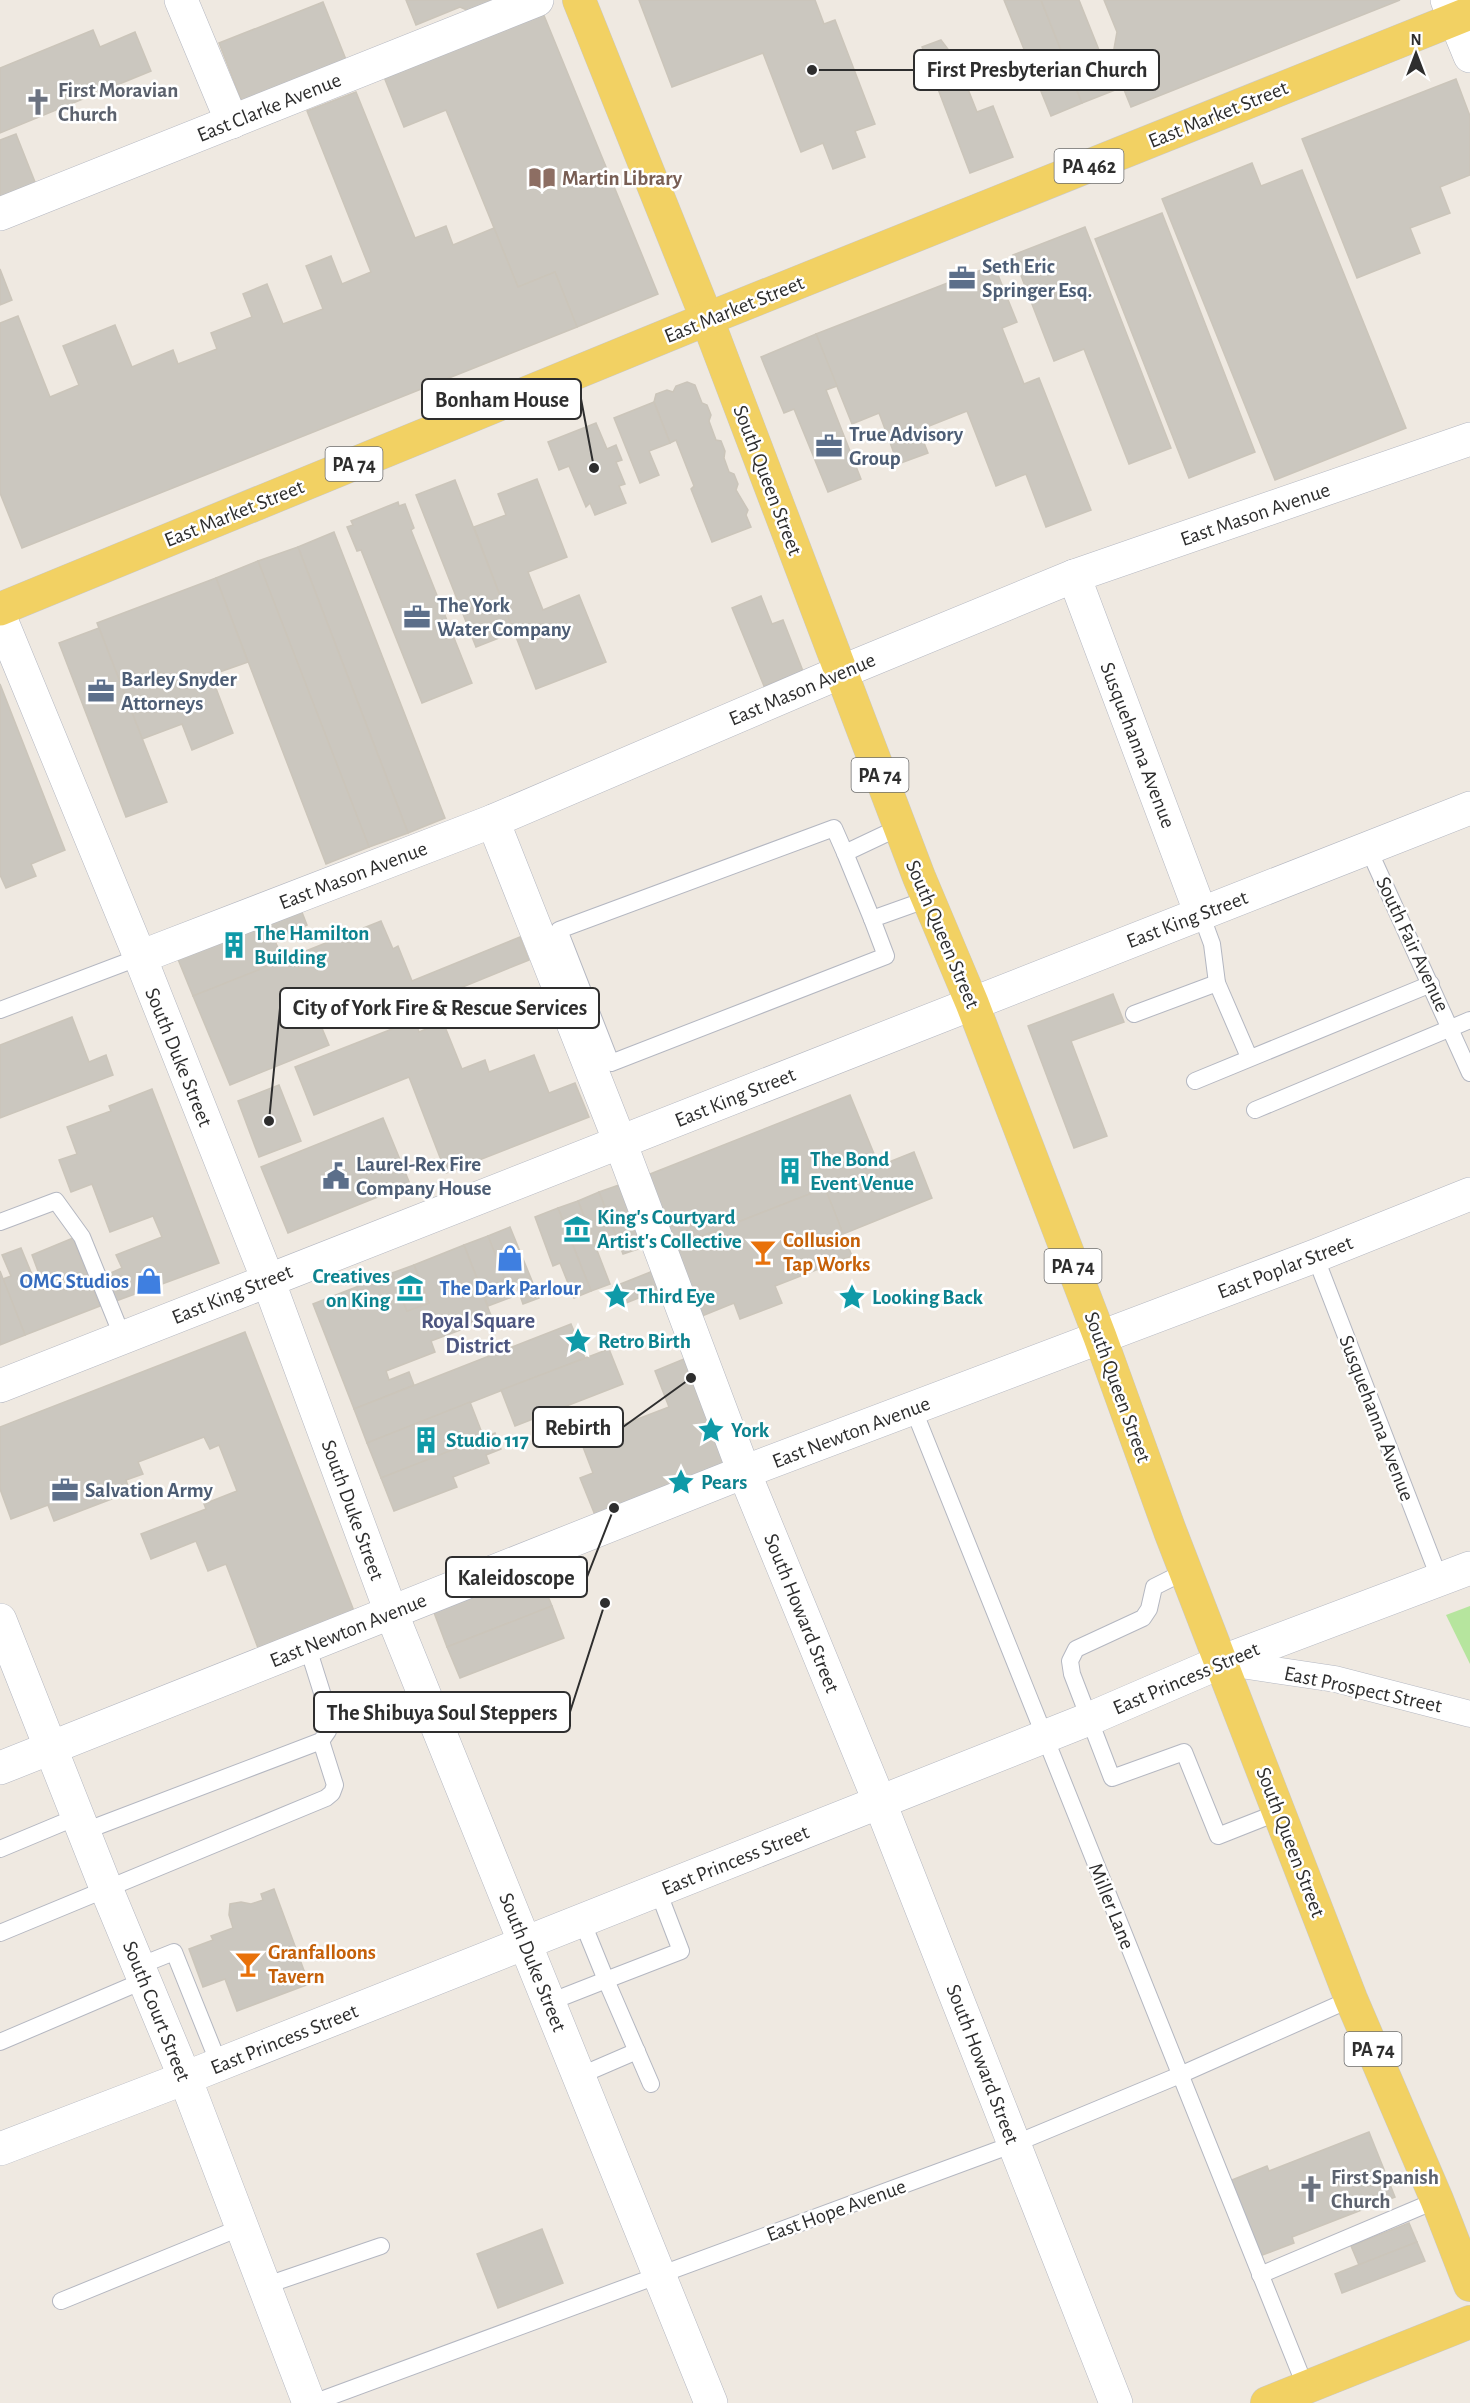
<svg xmlns="http://www.w3.org/2000/svg" width="1470" height="2403" font-family="'Alegreya Sans',sans-serif">
  <rect width="100%" height="100%" fill="#efe9e1"/>
  <path fill="#b6e59e" d="M1470 1606V1664L1446 1615Z"/>
  <g fill="#cbc7bf" stroke="#cbc5ba" stroke-width="1.5">
    <path d="M406 0H498L469 11 460 7 416 25Z"/>
    <path d="M639 0H815L824 24 835 20 875 124 855 131 865 157 833 169 823 143 801 152 763 53 672 87Z"/>
    <path d="M1004 0H1041L1082 103 1051 116Z"/>
    <path d="M1041 0H1079L1115 90 1082 103Z"/>
    <path d="M1104 0H1400L1131 107 1112 60 1117 32Z"/>
    <path d="M323 2 347 62 243 104 219 43Z"/>
    <path d="M543 13 658 294 577 327 555 272 518 287 446 110 404 127 384 77Z"/>
    <path d="M93 30 100 47 135 32 151 71 0 133V68Z"/>
    <path d="M941 40 957 61 977 112 993 106 1013 157 970 173 922 47Z"/>
    <path d="M1456 79 1470 116V175L1440 187 1450 213 1410 228 1420 253 1357 278 1302 139Z"/>
    <path d="M356 92 415 238 446 226 453 245 494 228 518 287 555 272 577 327 22 548 0 493V323L18 316 50 397 79 385 63 346 115 325 132 367 173 350 178 364 217 349 211 333 252 317 243 294 267 284 283 324 323 309 306 266 331 256 342 284 371 272 307 111Z"/>
    <path d="M16 134 37 187 0 202V140Z"/>
    <path d="M1252 163 1261 186 1302 170 1406 428 1275 480 1162 199Z"/>
    <path d="M1162 213 1255 452 1189 478 1095 239Z"/>
    <path d="M1085 227 1171 448 1129 464 1084 349 1054 361 1013 255Z"/>
    <path d="M994 265 1017 322 1002 328 1024 384 1039 378 1091 510 1046 527 1026 474 996 486 967 411 919 430 928 453 898 464 879 413 852 424 816 334Z"/>
    <path d="M0 269 12 300 0 305Z"/>
    <path d="M816 334 837 386 826 390 861 479 828 492 794 409 784 413 761 357Z"/>
    <path d="M687 382 695 385 702 403 707 405 711 415 709 421 716 440 721 441 725 451 724 458 729 472 734 474 738 484 736 490 748 510 746 515 751 527 712 542 691 489 694 486 676 440 670 443 654 402 656 394 667 390 673 392 676 386Z"/>
    <path d="M654 402 670 443 649 451 659 475 640 483 614 418Z"/>
    <path d="M596 423 607 449 616 445 622 460 616 462 625 484 619 486 626 503 595 515 590 503 586 507 569 466 559 470 548 442Z"/>
    <path d="M537 479 567 557 528 572 543 610 579 595 606 662 536 689 474 527 506 515 498 494Z"/>
    <path d="M455 480 514 632 476 647 416 495Z"/>
    <path d="M398 502 399 506 405 504 414 528 411 530 472 683 422 703 361 550 357 551 347 527 353 525 351 521Z"/>
    <path d="M334 532 445 818 408 833 298 547Z"/>
    <path d="M298 547 408 833 369 847 258 561Z"/>
    <path d="M258 561 369 847 326 864 216 578Z"/>
    <path d="M216 578 248 662 211 675 233 733 192 750 182 724 142 739 97 623Z"/>
    <path d="M761 596 772 624 783 620 803 671 764 686 732 608Z"/>
    <path d="M99 628 167 802 126 817 59 643Z"/>
    <path d="M0 684 65 850 31 864 36 876 6 888 0 875Z"/>
    <path d="M298 902 307 925 274 939 284 961 193 996 175 952Z"/>
    <path d="M381 921 393 949 398 946 412 981 520 937 529 960 399 1013 390 992 319 1021 329 1045 230 1085 193 996Z"/>
    <path d="M1113 994 1124 1022 1071 1041 1107 1136 1074 1148 1028 1026Z"/>
    <path d="M72 1017 89 1062 106 1055 113 1075 0 1118V1045Z"/>
    <path d="M415 1020 419 1032 443 1022 462 1069 485 1060 489 1072 534 1055 549 1093 575 1083 589 1117 446 1173 409 1077 314 1115 295 1067Z"/>
    <path d="M279 1085 301 1141 259 1157 238 1101Z"/>
    <path d="M152 1089 219 1263 116 1301 106 1275 122 1268 116 1255 162 1237 153 1216 110 1232 92 1184 71 1192 59 1160 77 1154 67 1127 111 1111 109 1106Z"/>
    <path d="M850 1095 879 1166 914 1152 932 1198 843 1234 825 1188 674 1247 645 1176Z"/>
    <path d="M383 1118 410 1184 288 1233 261 1167Z"/>
    <path d="M619 1185 644 1247 623 1254 599 1192Z"/>
    <path d="M825 1188 852 1256 775 1286 782 1303 740 1319 734 1303 702 1316 674 1247Z"/>
    <path d="M599 1192 618 1241 597 1249 578 1201Z"/>
    <path d="M578 1201 610 1284 591 1291 558 1208Z"/>
    <path d="M558 1208 591 1291 574 1298 560 1263 553 1266 535 1217Z"/>
    <path d="M510 1227 539 1298 523 1304 515 1281 507 1284 488 1236Z"/>
    <path d="M488 1236 512 1297 488 1306 464 1245Z"/>
    <path d="M73 1238 100 1306 25 1335 3 1279 11 1276 2 1255 21 1248 38 1289 44 1287 32 1255Z"/>
    <path d="M464 1245 492 1318 431 1341 435 1352 386 1371 389 1380 409 1372 414 1385 354 1409 313 1304 392 1273 407 1311 429 1303 414 1265Z"/>
    <path d="M414 1265 429 1303 407 1311 392 1273Z"/>
    <path d="M0 1271 25 1335 0 1345Z"/>
    <path d="M653 1271 661 1289 621 1305 613 1287Z"/>
    <path d="M571 1324 585 1358 367 1443 354 1409Z"/>
    <path d="M245 1332 354 1611 258 1648 226 1564 208 1571 196 1541 151 1559 141 1534 206 1509 204 1504 237 1491 219 1445 210 1449 204 1437 138 1462 143 1474 126 1480 130 1492 54 1521 48 1505 11 1519 0 1489V1427Z"/>
    <path d="M609 1349 623 1384 515 1426 501 1390Z"/>
    <path d="M684 1359 725 1465 595 1515 580 1478 593 1473 583 1447 611 1436 609 1430 669 1407 655 1371Z"/>
    <path d="M470 1402 484 1438 381 1478 367 1443Z"/>
    <path d="M495 1433 501 1449 486 1455 489 1463 453 1477 457 1487 394 1511 381 1478Z"/>
    <path d="M537 1569 552 1606 447 1647 433 1610Z"/>
    <path d="M552 1606 564 1638 460 1678 447 1647Z"/>
    <path d="M274 1889 309 1984 237 2011 225 1979 203 1987 189 1949 213 1940 211 1936 233 1928 229 1915 230 1904 241 1902 251 1904 263 1900 261 1894Z"/>
    <path d="M1369 2132 1395 2197 1292 2237 1294 2243 1257 2257 1227 2182 1267 2166 1269 2171Z"/>
    <path d="M1409 2223 1417 2242 1359 2265 1351 2246Z"/>
    <path d="M542 2229 563 2283 498 2308 477 2254Z"/>
    <path d="M1417 2242 1425 2261 1342 2293 1335 2274Z"/>
  </g>
  <g fill="none" stroke-linecap="round" stroke-linejoin="round">
    <defs>
      <g id="service">
        <path d="M900 827 845 853 834 828 559 930 611 1063 886 956 872 919 928 899"/>
        <path d="M1368 848 1470 1073"/>
        <path d="M845 853 872 919"/>
        <path d="M1201 914 1212 944 1217 983 1249 1057"/>
        <path d="M0 1010 140 957"/>
        <path d="M1134 1014 1217 983"/>
        <path d="M1195 1081 1431 984"/>
        <path d="M1255 1110 1470 1020"/>
        <path d="M0 1222 56 1201 82 1237 123 1338"/>
        <path d="M1315 1256 1440 1580"/>
        <path d="M913 1408 1308 2393"/>
        <path d="M1186 1571 1154 1587 1149 1609 1143 1618 1076 1649 1070 1661 1072 1674 1112 1778 1184 1752 1218 1836 1279 1812"/>
        <path d="M85 1831 321 1741 328 1731 330 1718 307 1645"/>
        <path d="M0 1849 79 1816"/>
        <path d="M0 1933 326 1798 332 1793 335 1785 321 1741"/>
        <path d="M139 1966 174 1952 219 2064"/>
        <path d="M550 2002 606 1980 582 1921"/>
        <path d="M0 2042 145 1980"/>
        <path d="M579 2076 637 2051"/>
        <path d="M651 2084 606 1980 681 1951 658 1891"/>
        <path d="M1260 2275 1437 2200"/>
        <path d="M264 2286 381 2246"/>
        <path d="M61 2301 242 2227"/>
        <path d="M313 2403 1014 2144 1180 2075 1351 1999"/>
      </g>
      <path id="pedestrian" d="M1221 1662 1335 1679 1470 1714"/>
      <g id="minor">
        <path d="M181 0 232 122"/>
        <path d="M1447 0 1470 56"/>
        <path d="M0 214 537 0"/>
        <path d="M1074 576 1201 914"/>
        <path d="M493 821 620 1142 744 1472 880 1803 1116 2403"/>
        <path d="M140 957 493 821 841 672 1074 576 1470 439"/>
        <path d="M0 1620 106 1888 185 2078 309 2403"/>
        <path d="M0 1768 744 1472 1315 1256 1470 1194"/>
      </g>
      <g id="tertiary">
        <path d="M0 617 140 957 268 1280 391 1612 711 2403"/>
        <path d="M0 1386 1470 808"/>
        <path d="M0 2149 185 2078 1089 1719 1221 1662 1470 1568"/>
      </g>
      <g id="primary">
        <path d="M579 0 707 319 919 877 972 1003 1100 1337 1170 1531 1351 1999 1437 2200 1470 2285"/>
        <path d="M0 609 707 319 1470 13"/>
        <path d="M1267 2403 1470 2322"/>
      </g>
    </defs>
    <use href="#service" stroke="#b4b7c1" stroke-width="18"/>
    <use href="#pedestrian" stroke="#b4b7c1" stroke-width="27"/>
    <use href="#minor" stroke="#b4b7c1" stroke-width="34"/>
    <use href="#tertiary" stroke="#b4b7c1" stroke-width="34"/>
    <use href="#primary" stroke="#c9c9c9" stroke-width="34"/>
    <use href="#service" stroke="#fff" stroke-width="16"/>
    <use href="#pedestrian" stroke="#fff" stroke-width="26"/>
    <use href="#minor" stroke="#fff" stroke-width="33"/>
    <use href="#tertiary" stroke="#fff" stroke-width="33"/>
    <use href="#primary" stroke="#f2d163" stroke-width="33"/>
  </g>
  <defs>
    <symbol id="church-bare" viewBox="-9 -9 18 18"><path d="M-1.2-6h2.4v3.5h3.3v2.4h-3.3V6h-2.4V-.1h-3.3v-2.4h3.3Z" fill="#6b7280" stroke="#fff" stroke-width="2.5" paint-order="stroke"/></symbol>
    <symbol id="library-bare" viewBox="-9 -9 18 18"><path d="M-6-4Q-3-5.5-.7-3.5V5Q-3 3-6 4ZM6-4Q3-5.5 .7-3.5V5Q3 3 6 4Z" fill="#8d6e63" stroke="#fff" stroke-width="2.5" paint-order="stroke"/></symbol>
    <symbol id="office-bare" viewBox="-9 -9 18 18"><path d="M-6-3h4V-5.5h4V-3h4V5H-6ZM-1-4.5V-3h2v-1.5ZM-6 0V1H6V0Z" fill="#5c6f8a" stroke="#fff" stroke-width="2.5" paint-order="stroke"/></symbol>
    <symbol id="building-bare" viewBox="-9 -9 18 18"><path d="M-4-6H4V6H1V3H-1V6H-4ZM-2.5-4.3h1.7v1.8h-1.7ZM.8-4.3h1.7v1.8H.8ZM-2.5-1h1.7V.8h-1.7ZM.8-1h1.7V.8H.8Z" fill="#0f9aa8" stroke="#fff" stroke-width="2.5" paint-order="stroke"/></symbol>
    <symbol id="civic-bare" viewBox="-9 -9 18 18"><path d="M-.6-6.5H3V-4.5H.6V-3L4-1V1h2V6H-6V1h2V-1L-.6-3ZM-1.2 2.5V6h2.4V2.5Z" fill="#5c6f8a" stroke="#fff" stroke-width="2.5" paint-order="stroke"/></symbol>
    <symbol id="museum-bare" viewBox="-9 -9 18 18"><path d="M0-6L6-3V-2H-6V-3ZM-5-1h2V3h-2ZM-1-1h2V3h-2ZM3-1h2V3H3ZM-6 4H6V6H-6Z" fill="#0f9aa8" stroke="#fff" stroke-width="2.5" paint-order="stroke"/></symbol>
    <symbol id="bar-bare" viewBox="-9 -9 18 18"><path d="M-6-5H6L.8 .8V4.5H3.5V6h-7V4.5H-.8V.8Z" fill="#e8710a" stroke="#fff" stroke-width="2.5" paint-order="stroke"/></symbol>
    <symbol id="shop-bare" viewBox="-9 -9 18 18"><path d="M-5-2.5h2.3a2.7 3.5 0 0 1 5.4 0H5L5.5 6h-11ZM-1.5-2.5h3a1.5 2.3 0 0 0-3 0Z" fill="#3f7fe0" stroke="#fff" stroke-width="2.5" paint-order="stroke"/></symbol>
    <symbol id="sight-bare" viewBox="-9 -9 18 18"><path d="M0-6L1.8-2.2L6-1.7L2.9 1.2L3.7 5.4L0 3.3L-3.7 5.4L-2.9 1.2L-6-1.7L-1.8-2.2Z" fill="#0f9aa8" stroke="#fff" stroke-width="2.5" paint-order="stroke"/></symbol>
  </defs>
  <g fill-rule="evenodd">
    <use href="#church-bare" x="19" y="83" width="38" height="38"/>
    <use href="#library-bare" x="523" y="159" width="38" height="38"/>
    <use href="#office-bare" x="943" y="259" width="38" height="38"/>
    <use href="#office-bare" x="810" y="427" width="38" height="38"/>
    <use href="#office-bare" x="398" y="598" width="38" height="38"/>
    <use href="#office-bare" x="82" y="672" width="38" height="38"/>
    <use href="#building-bare" x="215" y="926" width="38" height="38"/>
    <use href="#building-bare" x="771" y="1152" width="38" height="38"/>
    <use href="#civic-bare" x="317" y="1157" width="38" height="38"/>
    <use href="#museum-bare" x="558" y="1210" width="38" height="38"/>
    <use href="#bar-bare" x="744" y="1233" width="38" height="38"/>
    <use href="#shop-bare" x="491" y="1239" width="38" height="38"/>
    <use href="#shop-bare" x="130" y="1262" width="38" height="38"/>
    <use href="#museum-bare" x="391" y="1269" width="38" height="38"/>
    <use href="#sight-bare" x="598" y="1277" width="38" height="38"/>
    <use href="#sight-bare" x="833" y="1278" width="38" height="38"/>
    <use href="#sight-bare" x="559" y="1322" width="38" height="38"/>
    <use href="#sight-bare" x="692" y="1411" width="38" height="38"/>
    <use href="#building-bare" x="407" y="1421" width="38" height="38"/>
    <use href="#sight-bare" x="662" y="1463" width="38" height="38"/>
    <use href="#office-bare" x="46" y="1471" width="38" height="38"/>
    <use href="#bar-bare" x="229" y="1945" width="38" height="38"/>
    <use href="#church-bare" x="1292" y="2170" width="38" height="38"/>
  </g>
  <g text-anchor="middle" stroke-width="5" stroke-linejoin="round" paint-order="stroke">
    <g fill="#fff" stroke="#6d6d6d" stroke-width="1.5">
      <rect x="1054.5" y="149" width="69" height="34" rx="4.5"/>
      <rect x="325.5" y="447" width="57" height="34" rx="4.5"/>
      <rect x="851.5" y="758" width="57" height="34" rx="4.5"/>
      <rect x="1044.5" y="1249" width="57" height="34" rx="4.5"/>
      <rect x="1344.5" y="2032" width="57" height="34" rx="4.5"/>
    </g>
    <g font-size="20" font-weight="bold" fill="#2e2e2e">
      <text x="1089" y="173">PA 462</text>
      <text x="354" y="471">PA 74</text>
      <text x="880" y="782">PA 74</text>
      <text x="1073" y="1273">PA 74</text>
      <text x="1373" y="2056">PA 74</text>
    </g>
    <g font-size="21" font-weight="bold" fill="#5b616d" stroke="#fff" text-anchor="start">
      <text x="58" y="97">First Moravian<tspan x="58" dy="24">Church</tspan></text>
      <text x="1331" y="2184">First Spanish<tspan x="1331" dy="24">Church</tspan></text>
    </g>
    <g font-size="21" fill="#2e2e2e" stroke="#fff">
      <text transform="translate(269 107) rotate(-22)" y="7">East Clarke Avenue</text>
      <text transform="translate(1218 114) rotate(-22)" y="7">East Market Street</text>
      <text transform="translate(734 309) rotate(-22)" y="7">East Market Street</text>
      <text transform="translate(768 480) rotate(69)" y="7">South Queen Street</text>
      <text transform="translate(234 513) rotate(-22)" y="7">East Market Street</text>
      <text transform="translate(1255 514) rotate(-19)" y="7">East Mason Avenue</text>
      <text transform="translate(802 689) rotate(-23)" y="7">East Mason Avenue</text>
      <text transform="translate(1138 745) rotate(69)" y="7">Susquehanna Avenue</text>
      <text transform="translate(353 875) rotate(-21)" y="7">East Mason Avenue</text>
      <text transform="translate(1187 919) rotate(-21)" y="7">East King Street</text>
      <text transform="translate(943 934) rotate(67)" y="7">South Queen Street</text>
      <text transform="translate(1413 944) rotate(65)" y="7">South Fair Avenue</text>
      <text transform="translate(179 1057) rotate(68)" y="7">South Duke Street</text>
      <text transform="translate(735 1097) rotate(-22)" y="7">East King Street</text>
      <text transform="translate(1285 1267) rotate(-21)" y="7">East Poplar Street</text>
      <text transform="translate(232 1294) rotate(-22)" y="7">East King Street</text>
      <text transform="translate(1118 1387) rotate(70)" y="7">South Queen Street</text>
      <text transform="translate(1377 1418) rotate(69)" y="7">Susquehanna Avenue</text>
      <text transform="translate(851 1432) rotate(-21)" y="7">East Newton Avenue</text>
      <text transform="translate(353 1510) rotate(70)" y="7">South Duke Street</text>
      <text transform="translate(802 1613) rotate(68)" y="7">South Howard Street</text>
      <text transform="translate(348 1630) rotate(-22)" y="7">East Newton Avenue</text>
      <text transform="translate(1186 1678) rotate(-23)" y="7">East Princess Street</text>
      <text transform="translate(1363 1689) rotate(12)" y="7">East Prospect Street</text>
      <text transform="translate(1291 1842) rotate(69)" y="7">South Queen Street</text>
      <text transform="translate(735 1860) rotate(-22)" y="7">East Princess Street</text>
      <text transform="translate(1112 1906) rotate(68)" y="7">Miller Lane</text>
      <text transform="translate(533 1962) rotate(68)" y="7">South Duke Street</text>
      <text transform="translate(157 2011) rotate(68)" y="7">South Court Street</text>
      <text transform="translate(284 2039) rotate(-22)" y="7">East Princess Street</text>
      <text transform="translate(983 2064) rotate(69)" y="7">South Howard Street</text>
      <text transform="translate(836 2210) rotate(-20)" y="7">East Hope Avenue</text>
    </g>
    <g font-size="21" font-weight="bold" fill="#785e54" stroke="#fff" text-anchor="start">
      <text x="562" y="185">Martin Library</text>
    </g>
    <g font-size="21" font-weight="bold" fill="#4e5e75" stroke="#fff" text-anchor="start">
      <text x="982" y="273">Seth Eric<tspan x="982" dy="24">Springer Esq.</tspan></text>
      <text x="849" y="441">True Advisory<tspan x="849" dy="24">Group</tspan></text>
      <text x="437" y="612">The York<tspan x="437" dy="24">Water Company</tspan></text>
      <text x="121" y="686">Barley Snyder<tspan x="121" dy="24">Attorneys</tspan></text>
      <text x="356" y="1171">Laurel-Rex Fire<tspan x="356" dy="24">Company House</tspan></text>
      <text x="85" y="1497">Salvation Army</text>
    </g>
    <g font-size="21" font-weight="bold" fill="#0d838f" stroke="#fff" text-anchor="start">
      <text x="254" y="940">The Hamilton<tspan x="254" dy="24">Building</tspan></text>
      <text x="810" y="1166">The Bond<tspan x="810" dy="24">Event Venue</tspan></text>
      <text x="597" y="1224">King's Courtyard<tspan x="597" dy="24">Artist's Collective</tspan></text>
      <text x="390" y="1283" text-anchor="end">Creatives<tspan x="390" dy="24">on King</tspan></text>
      <text x="637" y="1303">Third Eye</text>
      <text x="872" y="1304">Looking Back</text>
      <text x="598" y="1348">Retro Birth</text>
      <text x="731" y="1437">York</text>
      <text x="446" y="1447">Studio 117</text>
      <text x="701" y="1489">Pears</text>
    </g>
    <g font-size="21" font-weight="bold" fill="#c56008" stroke="#fff" text-anchor="start">
      <text x="783" y="1247">Collusion<tspan x="783" dy="24">Tap Works</tspan></text>
      <text x="268" y="1959">Granfalloons<tspan x="268" dy="24">Tavern</tspan></text>
    </g>
    <g font-size="21" font-weight="bold" fill="#366cbe" stroke="#fff" text-anchor="end">
      <text x="129" y="1288">OMG Studios</text>
      <text x="510" y="1295" text-anchor="middle">The Dark Parlour</text>
    </g>
    <g font-size="22" font-weight="bold" fill="#4d5680" stroke="#fff">
      <text x="478" y="1328">Royal Square<tspan x="478" dy="25">District</tspan></text>
    </g>
  </g>
  <path fill="none" stroke="#2e2e2e" stroke-width="2" d="M812 70L914 70M594 468L581 399M269 1121L280 1008M691 1378L623 1427M614 1508L587 1577M605 1603L570 1712"/>
  <g fill="#2e2e2e" stroke="#fff" stroke-width="2">
    <circle cx="812" cy="70" r="6"/>
    <circle cx="594" cy="468" r="6"/>
    <circle cx="269" cy="1121" r="6"/>
    <circle cx="691" cy="1378" r="6"/>
    <circle cx="614" cy="1508" r="6"/>
    <circle cx="605" cy="1603" r="6"/>
  </g>
  <g fill="#fff" stroke="#2e2e2e" stroke-width="2">
    <rect x="914" y="50" width="245" height="40" rx="6"/>
    <rect x="422" y="379" width="159" height="40" rx="6"/>
    <rect x="280" y="988" width="319" height="40" rx="6"/>
    <rect x="533" y="1407" width="90" height="40" rx="6"/>
    <rect x="446" y="1557" width="141" height="40" rx="6"/>
    <rect x="314" y="1692" width="256" height="40" rx="6"/>
  </g>
  <g font-size="22" text-anchor="middle" font-weight="bold" fill="#2e2e2e">
    <text x="1037" y="77">First Presbyterian Church</text>
    <text x="502" y="407">Bonham House</text>
    <text x="440" y="1015">City of York Fire &amp; Rescue Services</text>
    <text x="578" y="1435">Rebirth</text>
    <text x="516" y="1585">Kaleidoscope</text>
    <text x="442" y="1720">The Shibuya Soul Steppers</text>
  </g>
  <g transform="translate(1416 54)" stroke="#ffffff" stroke-width="4.5" paint-order="stroke">
  <path d="M0-4.5L10 22L0 15L-10 22Z" fill="#2e2e2e"/>
  <text y="-9" font-size="16" font-weight="bold" text-anchor="middle" fill="#2e2e2e">N</text>
  </g>
</svg>
